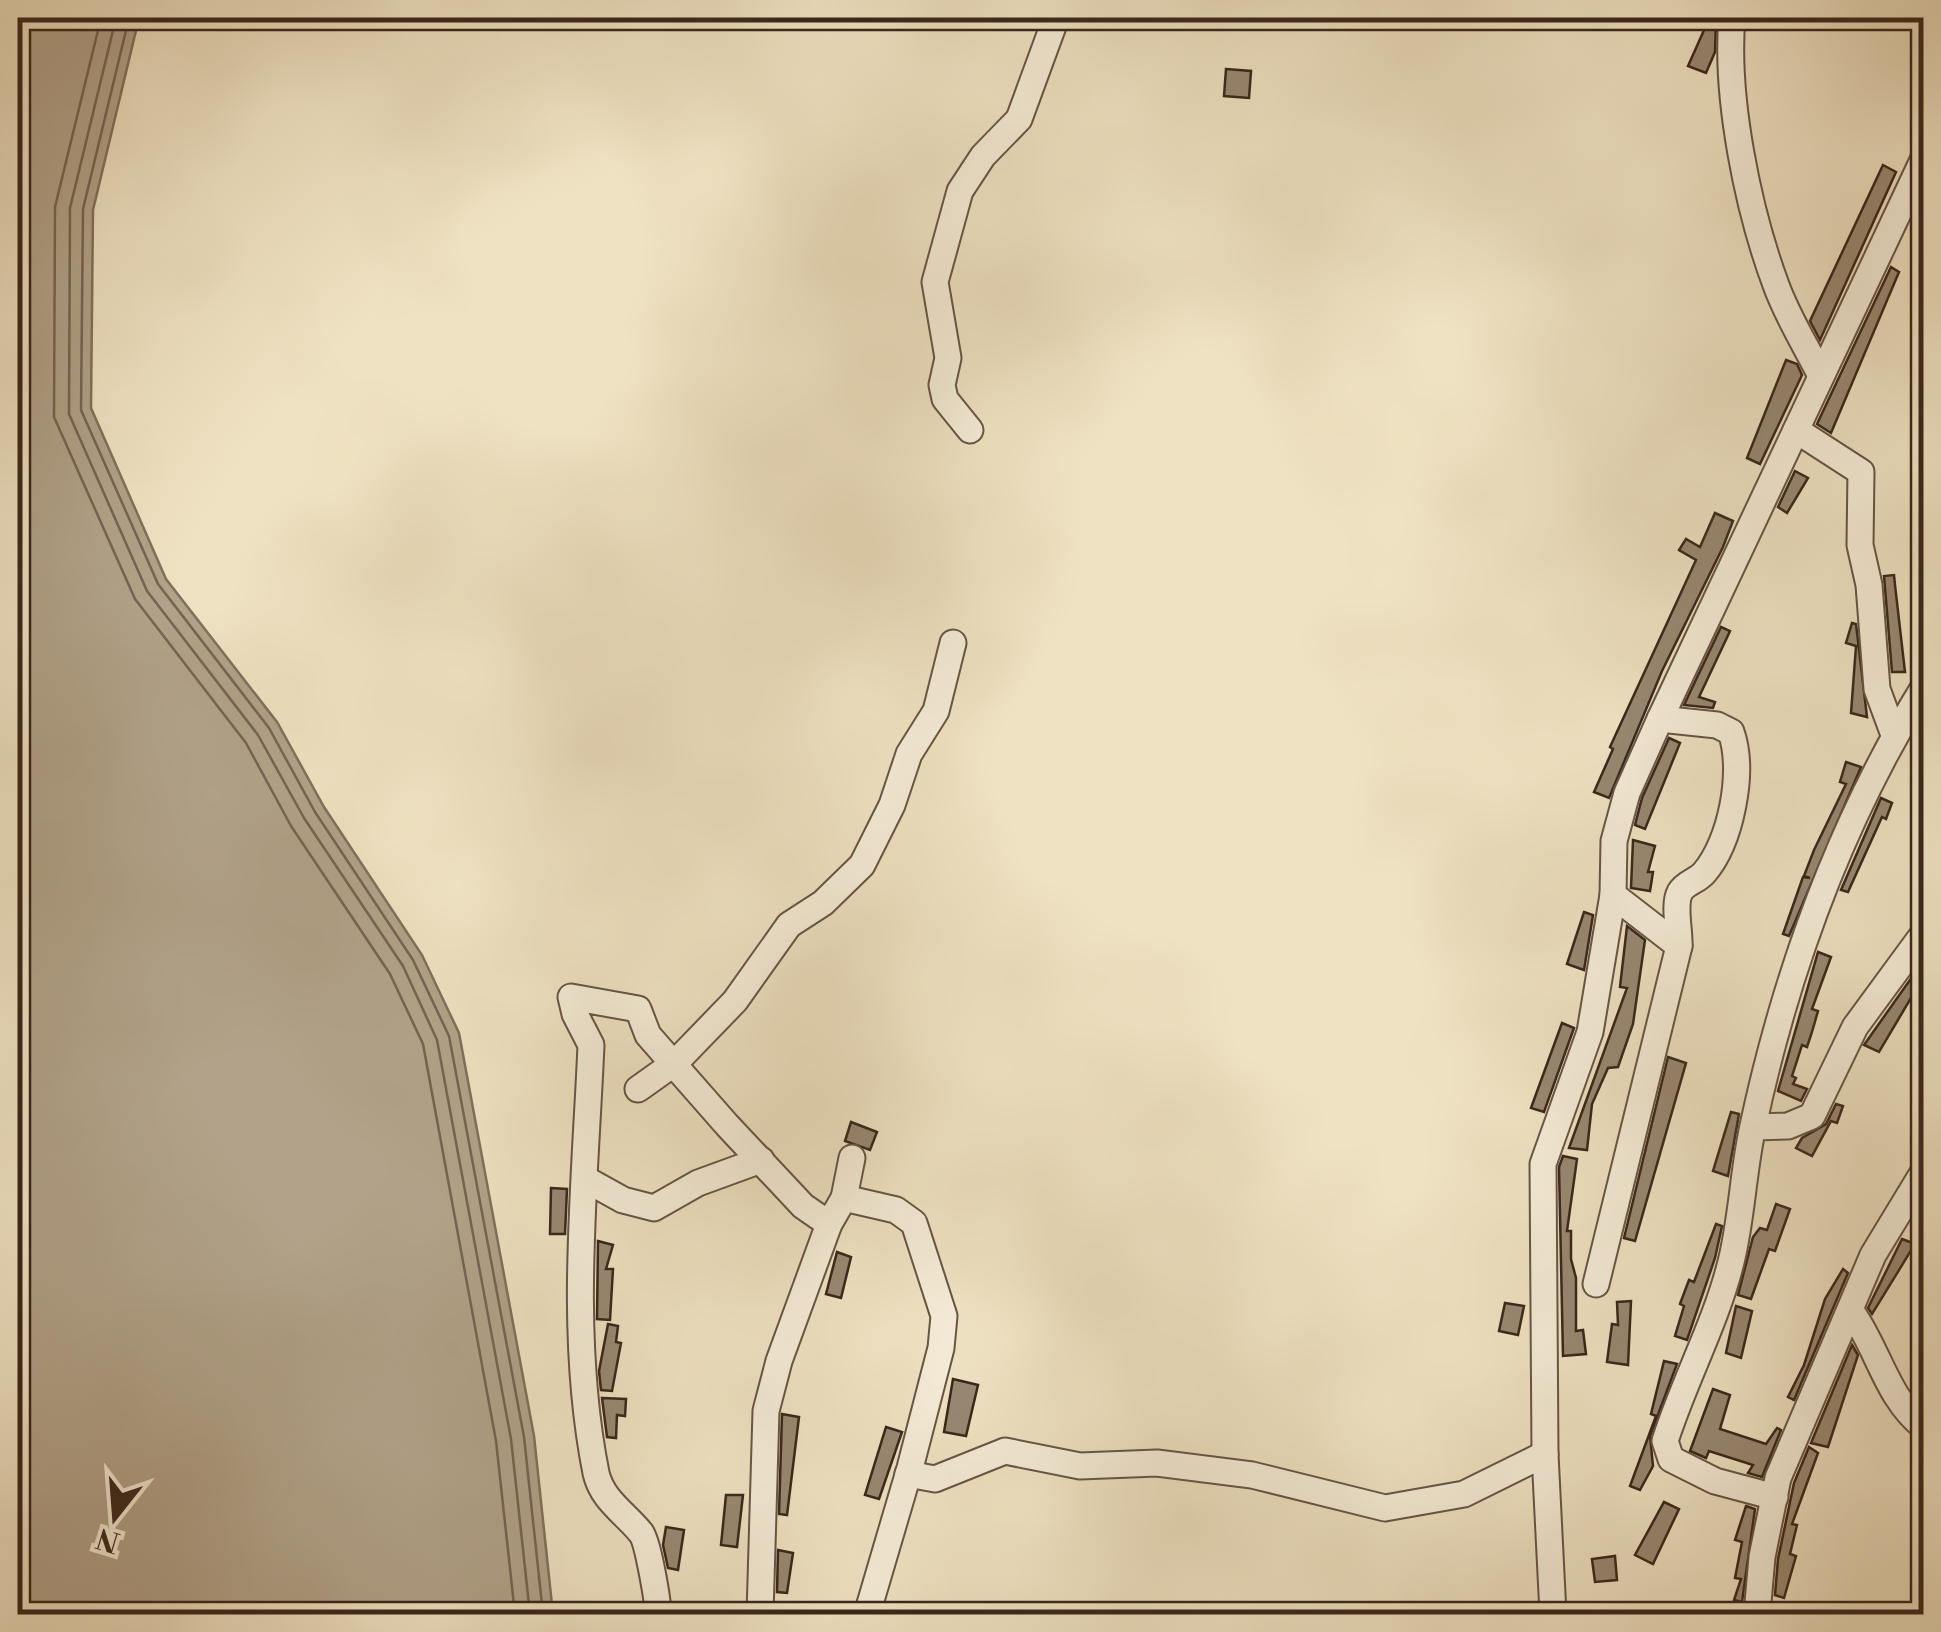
<svg xmlns="http://www.w3.org/2000/svg" width="1941" height="1632" font-family="'Libre Bodoni',serif">
  <rect width="100%" height="100%" fill="#efe2c2"/>
  <filter id="stains"><feTurbulence type="fractalNoise" baseFrequency=".002" numOctaves="4"/><feColorMatrix values="0 0 0 0 .2 0 0 0 0 .09 0 0 0 0 .02 0 0 0 .5 -.17"/></filter>
  <radialGradient id="worn" r=".72"><stop offset=".6" stop-color="#630" stop-opacity="0"/><stop offset="1" stop-color="#630" stop-opacity=".3"/></radialGradient>
  <path fill="#b1a289" stroke="#81705d" stroke-width="2.5" d="M18 18H139L93 210 91 408 166 579 277 722 324 807 422 955 459 1033 534 1436 553 1614H18Z"/>
  <g fill="none" stroke-linecap="round" stroke-linejoin="round">
    <g stroke="#756452" stroke-width="2.5">
      <path d="M101 18 55 207 54 417 135 599 246 743 291 826 390 974 423 1044 496 1441 515 1614"/>
      <path d="M116 18 70 208 69 414 147 591 258 735 304 818 403 966 437 1040 511 1439 530 1614"/>
      <path d="M129 18 83 209 81 410 158 584 269 728 315 812 413 960 449 1036 524 1437 543 1614"/>
    </g>
  </g>
  <g fill="#988872" stroke="#39261b" stroke-width="2.5">
    <path d="M1709 19 1716 22 1715 52 1706 73 1688 66Z"/>
    <path d="M1226 69 1251 71 1249 98 1224 96Z"/>
    <path d="M1883 165 1896 172 1820 340 1810 321Z"/>
    <path d="M1891 267 1899 272 1831 433 1817 424Z"/>
    <path d="M1786 360 1797 364 1802 375 1760 464 1747 458Z"/>
    <path d="M1795 471 1808 478 1787 513 1778 507Z"/>
    <path d="M1715 513 1733 521 1723 547 1662 671 1609 798 1594 792 1613 749 1610 747 1696 560 1679 550 1686 539 1700 547Z"/>
    <path d="M1894 575 1895 585 1905 672H1892L1884 576Z"/>
    <path d="M1852 623 1856 624 1867 717 1851 713 1856 646 1846 643Z"/>
    <path d="M1721 627 1730 631 1699 697 1715 702 1713 708 1684 705Z"/>
    <path d="M1669 738 1680 743 1645 829 1635 825 1642 798Z"/>
    <path d="M1846 762 1861 767 1789 936 1783 934 1803 877 1810 878 1804 876 1814 850 1846 784 1840 782Z"/>
    <path d="M1881 798 1892 803 1886 819 1882 817 1848 892 1841 890Z"/>
    <path d="M1633 840 1655 846 1648 872H1653L1650 891 1631 888Z"/>
    <path d="M1584 912 1593 915 1584 970 1567 964Z"/>
    <path d="M1627 926 1645 940 1633 1024 1618 1067 1608 1068 1592 1104 1587 1150 1569 1148 1627 988 1620 987Z"/>
    <path d="M1818 952 1831 957 1812 1009 1818 1011 1812 1032 1807 1047 1802 1045 1792 1076 1796 1078 1793 1084 1807 1089 1801 1101 1778 1091Z"/>
    <path d="M1912 977 1921 981 1879 1052 1864 1045Z"/>
    <path d="M1562 1023 1574 1028 1544 1112 1531 1108Z"/>
    <path d="M1668 1057 1686 1063 1635 1241 1624 1238Z"/>
    <path d="M1836 1104 1843 1106 1837 1123 1831 1121 1812 1156 1796 1148 1802 1138 1826 1124Z"/>
    <path d="M1731 1112 1739 1114 1728 1176 1713 1171Z"/>
    <path d="M851 1122 877 1132 870 1150 845 1141Z"/>
    <path d="M1563 1156 1577 1159 1567 1231H1571V1259L1576 1278V1331L1583 1330 1586 1354 1563 1356 1559 1167Z"/>
    <path d="M551 1188 567 1189 565 1234H550Z"/>
    <path d="M1776 1204 1790 1209 1775 1251 1769 1249 1751 1299 1738 1295 1753 1237 1760 1228 1767 1230Z"/>
    <path d="M1716 1224 1722 1226 1715 1258 1687 1340 1675 1336 1684 1306 1680 1304 1689 1280 1694 1282Z"/>
    <path d="M1902 1239 1915 1244 1872 1314 1868 1308Z"/>
    <path d="M598 1241 613 1245 606 1269H613L610 1320 597 1319Z"/>
    <path d="M837 1252 851 1257 841 1298 826 1294Z"/>
    <path d="M1843 1269 1848 1273 1794 1400 1788 1397 1804 1365 1825 1299Z"/>
    <path d="M1631 1301 1628 1365 1607 1362 1612 1324 1618 1325 1617 1302Z"/>
    <path d="M1505 1303 1524 1306 1518 1335 1499 1331Z"/>
    <path d="M1736 1306 1752 1311 1741 1358 1726 1353Z"/>
    <path d="M608 1324 618 1326 616 1342 621 1343 612 1391 601 1390 599 1371Z"/>
    <path d="M1852 1345 1858 1355 1828 1447 1811 1443Z"/>
    <path d="M1664 1361 1677 1364 1650 1436 1653 1466 1640 1490 1630 1486 1656 1416 1651 1414Z"/>
    <path d="M953 1379 978 1385 966 1436 944 1432Z"/>
    <path d="M1713 1389 1730 1395 1720 1429 1766 1444 1777 1428 1781 1430 1762 1477 1748 1473 1753 1465 1709 1451 1706 1458 1690 1451Z"/>
    <path d="M602 1398 626 1399 625 1416 617 1415 616 1438 607 1437Z"/>
    <path d="M782 1414 799 1417 787 1515 779 1514Z"/>
    <path d="M886 1427 902 1432 879 1499 865 1495Z"/>
    <path d="M1809 1447 1818 1453 1792 1524 1797 1525 1790 1554 1796 1556 1784 1598 1775 1595 1778 1559 1794 1483Z"/>
    <path d="M726 1495H743L737 1547 721 1545Z"/>
    <path d="M1664 1502 1679 1509 1653 1564 1635 1555Z"/>
    <path d="M1746 1506 1755 1509 1742 1602 1734 1600 1741 1579 1735 1578 1742 1542 1735 1540Z"/>
    <path d="M666 1527 684 1530 678 1570 668 1568 663 1545Z"/>
    <path d="M778 1550 793 1553 787 1593 777 1592Z"/>
    <path d="M1615 1556 1617 1580 1595 1582 1592 1559Z"/>
  </g>
  <g fill="none" stroke-linecap="round" stroke-linejoin="round">
    <defs>
      <g id="minor">
        <path d="M1732 18C1725 97 1748 210 1776 285 1787 316 1806 346 1821 376"/>
        <path d="M970 430 945 399 942 385 948 358 935 282 960 191 983 156 1019 119 1056 18"/>
        <path d="M1796 430 1861 472 1860 545 1869 585 1877 689 1894 735"/>
        <path d="M1613 895 1679 946"/>
        <path d="M638 1089 676 1062 735 1001 789 925 823 903 862 865 892 805 909 754 936 711 953 643"/>
        <path d="M1753 1127 1788 1126 1812 1116 1855 1027 1924 933"/>
        <path d="M585 1179 623 1200 654 1208 698 1183 761 1160"/>
        <path d="M844 1198 896 1210 914 1223 944 1316 941 1348 910 1468 867 1614"/>
        <path d="M1596 1284 1679 946C1680 931 1673 905 1680 892 1685 883 1697 881 1704 873 1731 842 1745 771 1731 732L1717 725 1660 719"/>
        <path d="M1851 1311C1878 1348 1887 1399 1924 1427"/>
        <path d="M908 1474 935 1479 1005 1451 1080 1466 1157 1463 1252 1475 1385 1508 1464 1494 1545 1454"/>
        <path d="M1775 1497 1715 1481 1671 1459 1665 1441C1684 1381 1716 1323 1731 1262 1742 1218 1743 1171 1753 1126 1786 972 1841 821 1924 687"/>
        <path d="M658 1614C658 1601 648 1542 641 1533 625 1513 602 1500 596 1473 568 1333 585 1186 591 1045L575 1014 571 997 638 1009 648 1035 727 1125 803 1206 829 1224"/>
        <path d="M760 1614 766 1411 779 1361 829 1224 844 1198 852 1158"/>
        <path d="M1553 1614 1545 1454 1543 1164 1590 1032 1613 895 1614 841 1627 793 1660 719 1924 158"/>
        <path d="M1757 1614 1762 1557 1778 1478 1873 1255 1924 1171"/>
      </g>
    </defs>
    <use href="#minor" stroke="#665545" stroke-width="29"/>
    <use href="#minor" stroke="#f5ecd7" stroke-width="25"/>
  </g>
  <rect width="1941" height="1632" fill="none" stroke="#efe2c2" stroke-width="60"/>
  <rect x="20" y="20" width="1901" height="1592" fill="none" stroke="#39261b" stroke-width="5"/>
  <rect x="30" y="30" width="1881" height="1572" fill="none" stroke="#39261b" stroke-width="2.5"/>
  <g transform="translate(115 1517) rotate(197)" stroke="#f5ecd7" stroke-width="8" paint-order="stroke">
  <path d="M0-8L18 38L0 25L-18 38Z" fill="#39261b"/>
  <text y="-15" font-size="28" font-weight="bold" text-anchor="middle" fill="#39261b">N</text>
  </g>
  <rect width="100%" height="100%" filter="url(#stains)"/>
  <rect width="100%" height="100%" fill="url(#worn)"/>
</svg>
